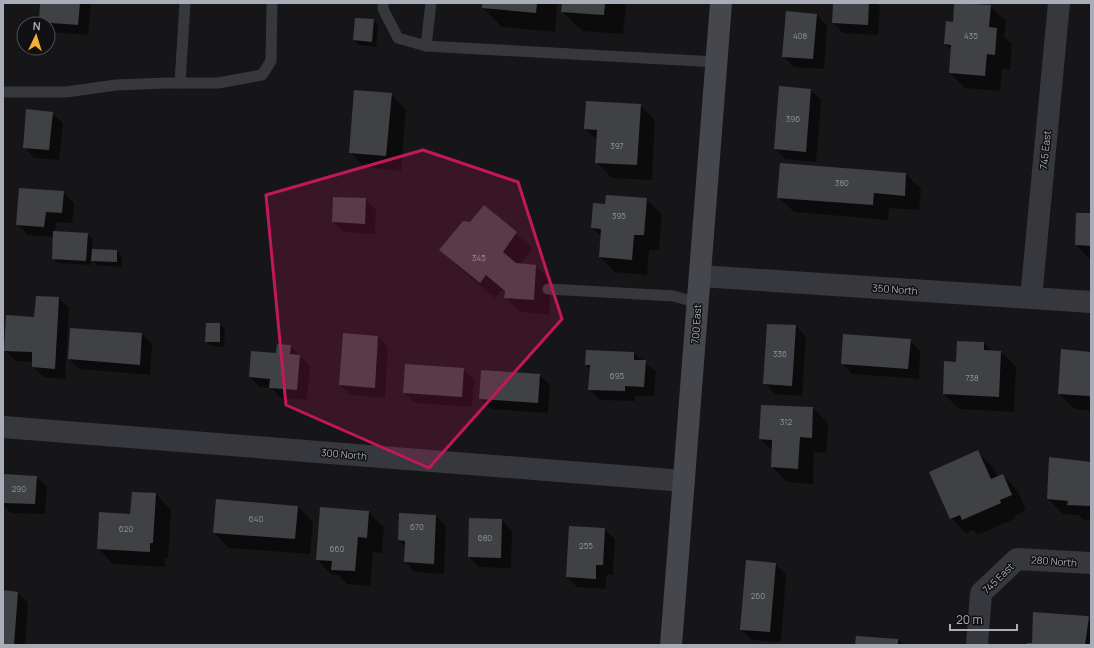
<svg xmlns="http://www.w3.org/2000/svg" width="1094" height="648" font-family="Manrope,sans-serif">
  <rect width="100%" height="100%" fill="#161618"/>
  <g fill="#0007">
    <path d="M41 3H91L88 35 51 32 48 29V24H43L40 21Z"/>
    <path d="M483 3H557L555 32 502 27 483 8Z"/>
    <path d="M563 3H626L623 34 582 31 562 11Z"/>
    <path d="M834 3H876L880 7 878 35 843 33 833 23Z"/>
    <path d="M955 3 990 6 1006 21 1004 37 1012 44 1010 70 1002 69 1000 91 965 88 950 73 952 50 945 44 953 23Z"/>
    <path d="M817 15 827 26 824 69 794 67 783 56Z"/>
    <path d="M373 20 378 25 376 47 359 45 354 40Z"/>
    <path d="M811 90 821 100 816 162 785 159 775 149Z"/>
    <path d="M391 94 406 110 401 171 365 167 350 152Z"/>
    <path d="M640 105 655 120 652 180 612 178 596 162 598 141 585 129Z"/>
    <path d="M52 113 63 123 59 160 34 158 24 147Z"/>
    <path d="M906 174 921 189 919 210 889 208 888 220 794 212 778 197Z"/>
    <path d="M63 192 74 203 72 223 56 222 55 232 87 234 93 239 92 250 117 251 122 256V267L97 265 91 259V265L58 263 53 258 54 237 28 235 17 224Z"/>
    <path d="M334 198 366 199 376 210 375 234 344 232 333 222Z"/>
    <path d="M646 199 662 214 659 250H649L647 275 615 272 600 257 602 237 592 228 606 205Z"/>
    <path d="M485 206 532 248 520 265 536 266 551 281 549 315 520 312 505 297V293L502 290 495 298 456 265 441 250 470 223Z"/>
    <path d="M1091 214V260L1076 245Z"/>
    <path d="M58 298 69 308 65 379 43 377 33 367V362L16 361 5 351 35 318Z"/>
    <path d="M207 324H220L225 329 224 347 211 346 206 341Z"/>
    <path d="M796 326 806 337 802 396 775 394 764 383Z"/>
    <path d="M142 334 152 344 150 375 79 369 69 359Z"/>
    <path d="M378 337 388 347 385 398 350 395 340 385Z"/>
    <path d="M910 340 920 351 919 379 852 374 842 363Z"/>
    <path d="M984 343 992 352H1001L1016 367 1014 412 959 409 944 394 957 363Z"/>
    <path d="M290 346 310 366 307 400 281 398 271 388 260 387 250 377Z"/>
    <path d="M586 351 634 353 656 371 654 396H635V401L600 400 589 389 590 370 586 365Z"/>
    <path d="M1091 353V411L1075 409 1059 394Z"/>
    <path d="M463 369 474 380 472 407 415 403 404 393Z"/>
    <path d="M539 375 550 385 548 413 491 409 480 399Z"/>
    <path d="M813 408 828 424 826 453 814 452 813 484 787 482 772 467 773 451 760 439Z"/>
    <path d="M978 452 993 467 998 477 1002 475 1018 491 1026 510 1015 516 1016 518 978 535 973 530 966 533 951 518Z"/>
    <path d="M1091 463V521L1084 520 1079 515 1063 514 1048 499Z"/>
    <path d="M3 475 36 477 47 487 45 514 11 513 3 505Z"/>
    <path d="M156 494 171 510 168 558H165V567L113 564 98 548Z"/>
    <path d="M298 506 313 522 310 554 229 548 214 533Z"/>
    <path d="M368 512 384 527 382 553 373 552 370 586 347 584 338 575H332L317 560Z"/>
    <path d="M436 516 446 526 444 574 415 572 405 562V546L399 540Z"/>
    <path d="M502 520 512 531 511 568 479 567 469 557Z"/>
    <path d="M604 529 615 539 613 575H606V589L577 587 567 577Z"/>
    <path d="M775 564 786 574 781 642 752 640 741 630Z"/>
    <path d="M3 591 18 593 28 603 25 645H3Z"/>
    <path d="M1087 617 1091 621V645H1028Z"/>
    <path d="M857 637 898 640 903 645H856Z"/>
  </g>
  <g fill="#404145">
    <path d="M40 3H80L78 25 39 22Z"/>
    <path d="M482 3H537L536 13 482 8Z"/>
    <path d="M562 3H605L604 15 561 12Z"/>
    <path d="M833 3H869L868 25 832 23Z"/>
    <path d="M954 3 991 5 989 27 997 28 995 55 987 54 985 76 949 73 951 45 944 44 946 21 953 22Z"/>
    <path d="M786 11 817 14 813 59 782 57Z"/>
    <path d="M355 18 374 19 372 42 353 40Z"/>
    <path d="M779 86 811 89 806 152 774 149Z"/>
    <path d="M354 90 392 93 386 156 349 153Z"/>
    <path d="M586 101 641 104 637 165 595 163 597 130 584 129Z"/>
    <path d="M26 109 53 112 49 150 23 148Z"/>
    <path d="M780 163 906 173 905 196 874 193 873 205 777 198Z"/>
    <path d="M19 188 64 191 62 213 46 212 44 227 16 225Z"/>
    <path d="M606 195 647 198 644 235H634L632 260 599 257 601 229 591 228 593 203 605 204Z"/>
    <path d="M333 197 366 198 365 224 332 222Z"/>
    <path d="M484 205 517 232 503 252 516 263 536 265 534 300 504 298 505 291 486 275 480 283 439 250 463 221 470 222Z"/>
    <path d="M1076 213H1091V246L1075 245Z"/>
    <path d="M53 231 88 233 86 261 52 259Z"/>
    <path d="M92 249 117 250V262L91 261Z"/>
    <path d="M36 296 59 297 55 369 32 367V352L4 351 6 315 34 317Z"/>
    <path d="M206 323H220V342H205Z"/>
    <path d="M767 324 796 325 792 386 763 384Z"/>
    <path d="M70 328 142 333 140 365 68 359Z"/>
    <path d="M343 333 378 336 375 388 339 385Z"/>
    <path d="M843 334 911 339 908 369 841 364Z"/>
    <path d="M957 341 984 342V350L1001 351 999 397 943 394 944 361 956 362Z"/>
    <path d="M277 344 291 345 290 354 300 355 297 390 269 388 270 379 249 377 251 351 276 353Z"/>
    <path d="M1061 349 1091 352V398L1089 396 1058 394Z"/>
    <path d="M586 350 634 352V360H646L644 387 625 386V391L588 390 590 365H585Z"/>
    <path d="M405 364 464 368 462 397 403 393Z"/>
    <path d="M481 370 540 374 538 403 479 399Z"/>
    <path d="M761 405 813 407 812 438 800 437 798 469 771 467 772 440 759 439Z"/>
    <path d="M978 450 991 479 1003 474 1012 495 1000 500 1001 503 962 520 960 515 950 519 929 472Z"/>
    <path d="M1049 457 1091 462V506L1067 505 1068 501 1047 499Z"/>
    <path d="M3 474 37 476 35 504 3 503Z"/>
    <path d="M132 492 156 493 153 543H150V552L97 549 99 512 130 514Z"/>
    <path d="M216 499 298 506 295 539 213 533Z"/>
    <path d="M320 507 369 511 367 538 358 537 355 571 331 570 332 561 316 560Z"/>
    <path d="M399 513 436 515 434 564 404 562 405 541 398 540Z"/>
    <path d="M469 518 502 519 501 558 468 557Z"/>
    <path d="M569 526 605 528 603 565H596V579L566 577Z"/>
    <path d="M746 560 776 563 770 632 740 630Z"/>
    <path d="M3 590 18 592 14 645H3Z"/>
    <path d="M1033 612 1087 616 1089 617 1085 645H1027V643H1032Z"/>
    <path d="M856 636 898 639V645H855Z"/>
  </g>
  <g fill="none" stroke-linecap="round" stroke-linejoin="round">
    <g stroke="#37383d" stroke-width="11">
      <path d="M383 3V9L398 38 426 46 717 62"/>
      <path d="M426 46 431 3"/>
      <path d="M180 83 185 3"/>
      <path d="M3 92H66L116 85 168 83H218L262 75 271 61 272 3"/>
      <path d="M548 289 674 296 698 303"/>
    </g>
    <g stroke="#37383d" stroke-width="22">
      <path d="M700 276 1091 302"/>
      <path d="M1031 298 1059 3"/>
      <path d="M3 427 684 481"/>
      <path d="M977 645 981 593 1017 559 1091 563"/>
    </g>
    <path stroke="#45474d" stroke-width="22" d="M671 645 721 3"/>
  </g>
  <path fill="#c2185b" fill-opacity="0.2" stroke="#c2185b" stroke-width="3" stroke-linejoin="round" d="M423 150 518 182 562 319 429 468 286 405 266 195Z"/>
  <g text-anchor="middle" stroke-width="3" stroke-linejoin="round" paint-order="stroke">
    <g font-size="8" fill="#8e929b">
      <text x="800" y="39">408</text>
      <text x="971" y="39">435</text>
      <text x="793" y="122">396</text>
      <text x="617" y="149">397</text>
      <text x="842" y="186">380</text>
      <text x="619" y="219">395</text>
      <text x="479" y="261">345</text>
      <text x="780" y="357">336</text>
      <text x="617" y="379">695</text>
      <text x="972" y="381">738</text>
      <text x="786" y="425">312</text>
      <text x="19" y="492">290</text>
      <text x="256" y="522">640</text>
      <text x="417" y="530">670</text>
      <text x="126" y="532">620</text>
      <text x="485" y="541">680</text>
      <text x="586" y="549">255</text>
      <text x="337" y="552">660</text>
      <text x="758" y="599">260</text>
    </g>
    <g font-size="10" fill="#a8adb8" stroke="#111113">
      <text transform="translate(1045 150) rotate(-84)" y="4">745 East</text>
      <text transform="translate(895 289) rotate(4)" y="4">350 North</text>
      <text transform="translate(696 324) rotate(-86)" y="4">700 East</text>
      <text transform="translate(344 454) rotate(5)" y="4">300 North</text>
      <text transform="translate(1054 561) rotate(4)" y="4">280 North</text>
      <text transform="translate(998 578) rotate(-44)" y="4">745 East</text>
    </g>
  </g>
  <rect width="1094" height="648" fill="none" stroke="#a8adb8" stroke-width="8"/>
  <g transform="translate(36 36) rotate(4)"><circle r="19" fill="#111113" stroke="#4d4f55"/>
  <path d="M0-3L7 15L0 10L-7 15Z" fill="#f2b134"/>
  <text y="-6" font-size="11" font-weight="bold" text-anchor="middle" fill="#a8adb8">N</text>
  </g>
  <path d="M950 624v6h67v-6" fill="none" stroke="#a8adb8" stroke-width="2"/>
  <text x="956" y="624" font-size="12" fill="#a8adb8" stroke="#111113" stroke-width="3" paint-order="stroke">20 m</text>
</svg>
